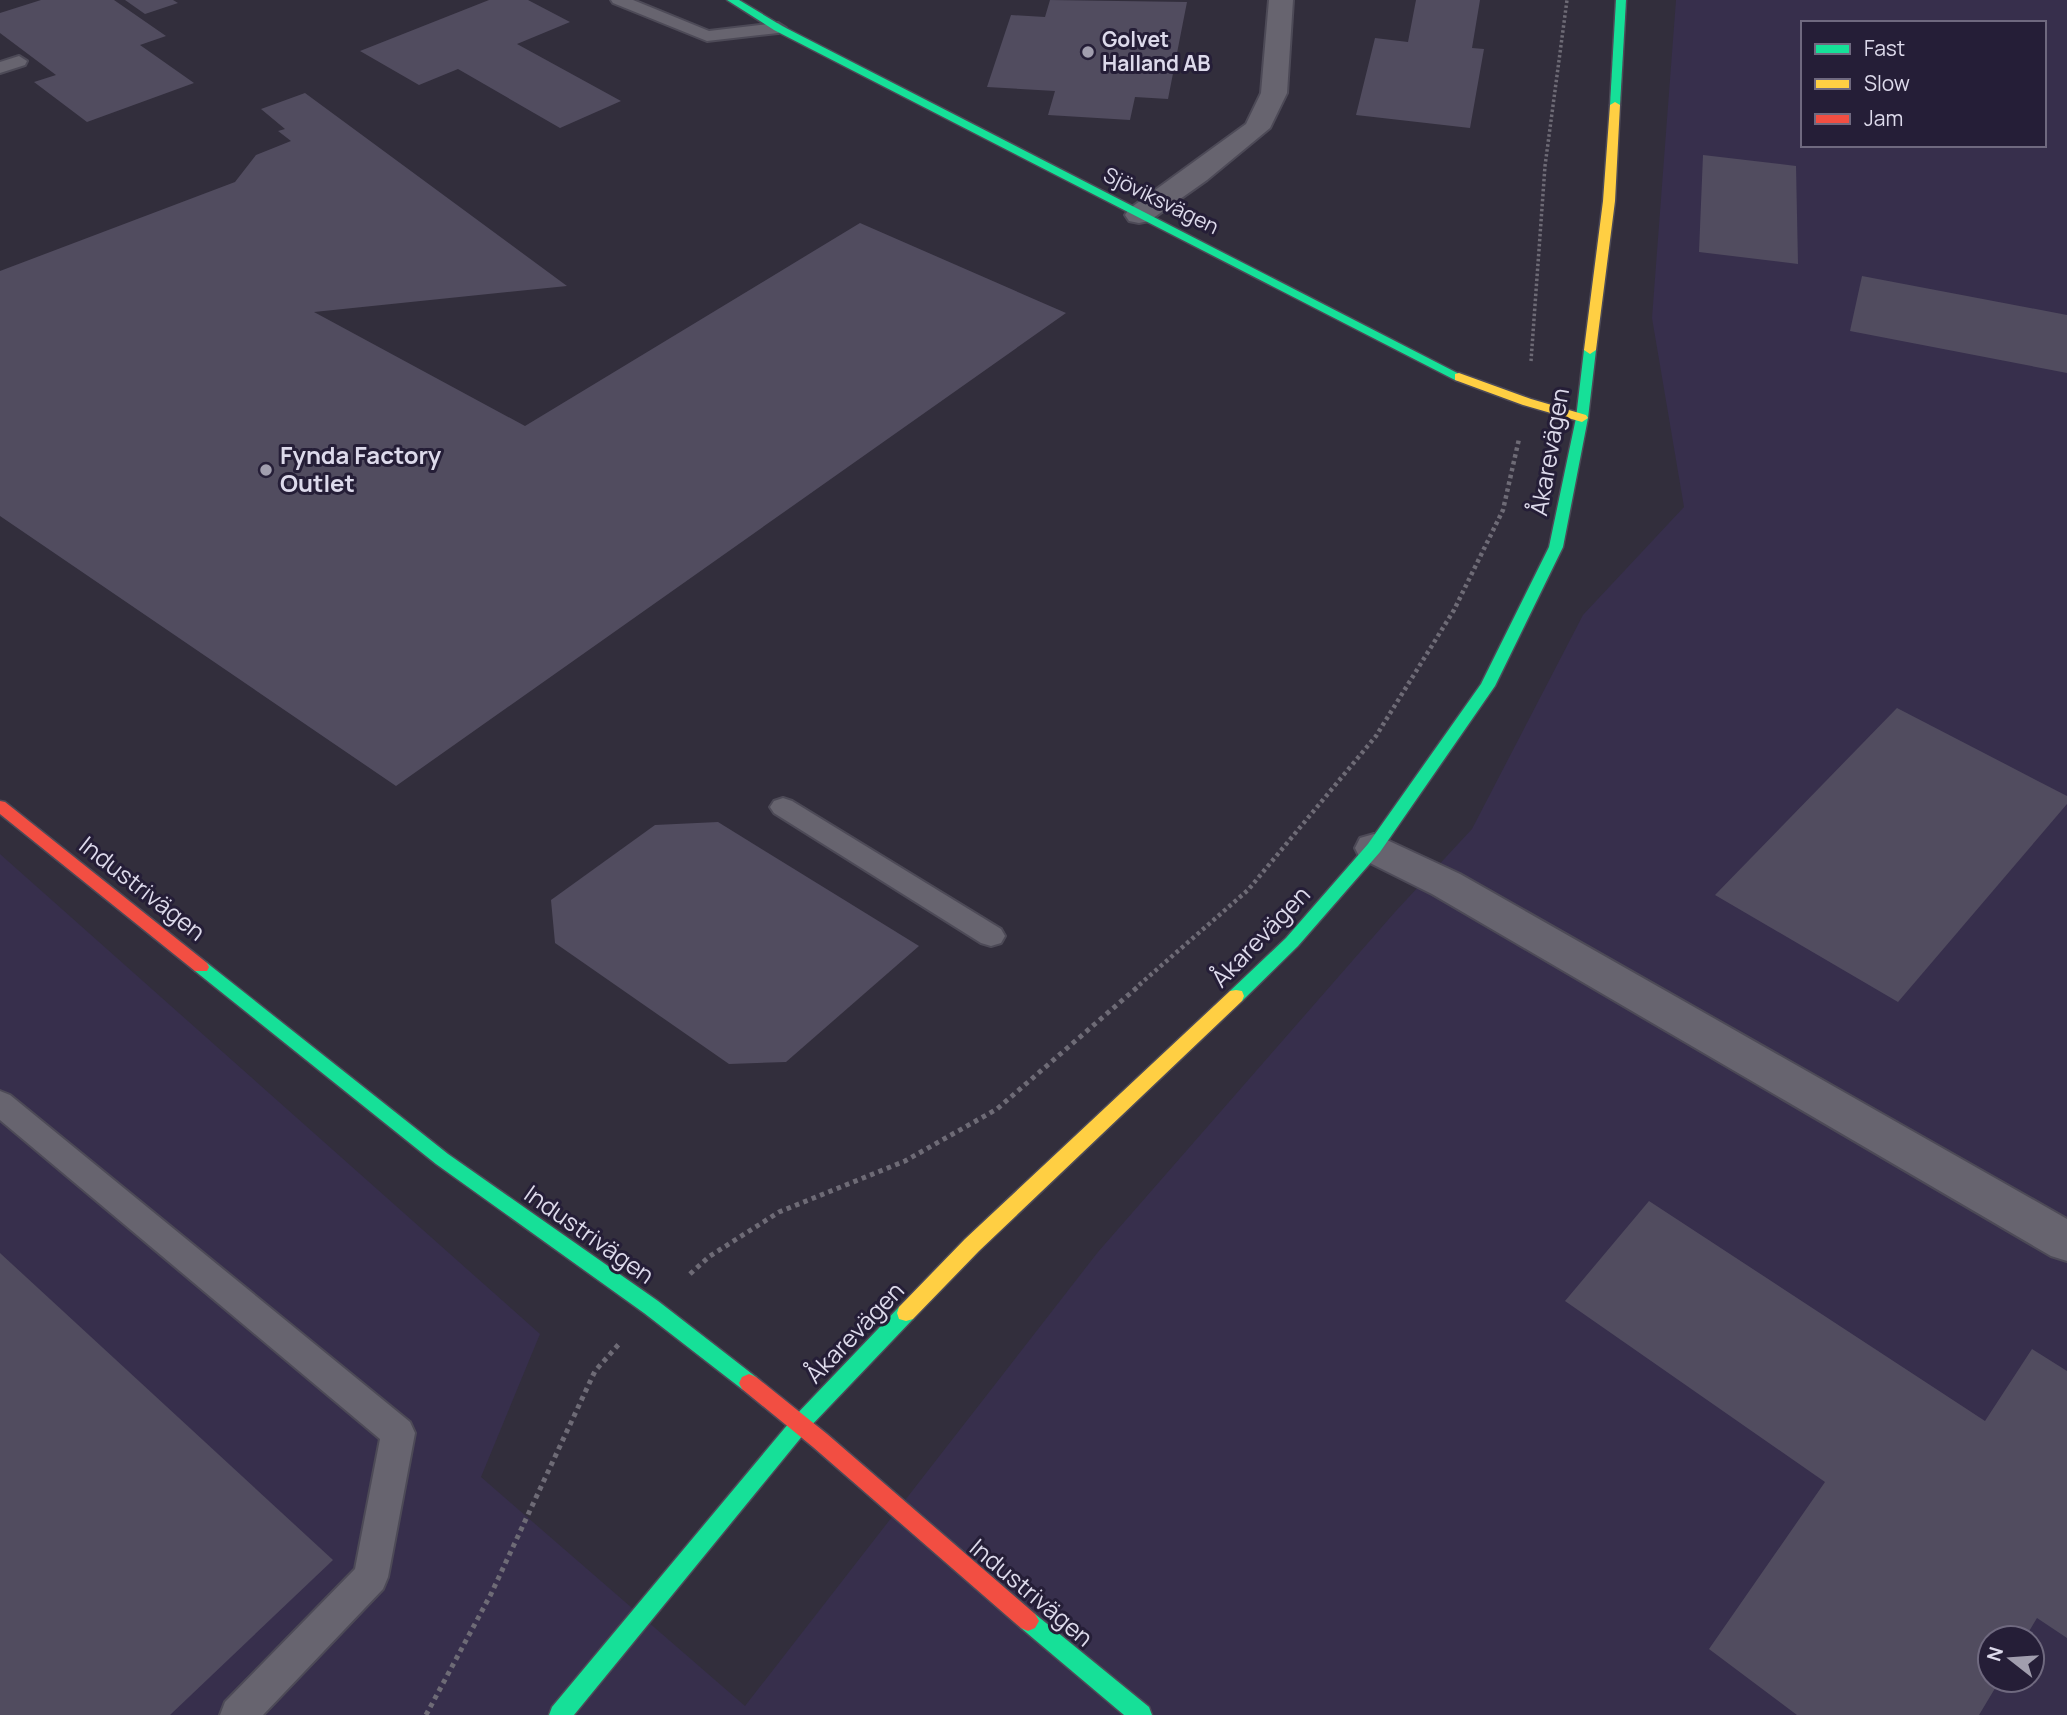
<svg xmlns="http://www.w3.org/2000/svg" width="2067" height="1715" font-family="Manrope,sans-serif">
  <rect width="100%" height="100%" fill="#322e3c"/>
  <path fill="#372f4c" fill-rule="evenodd" d="M1676 0H2067V1715H0V854L540 1334 481 1477 745 1706 1098 1252 1395 912 1472 829 1583 615 1684 507 1652 318ZM1803 23H2044V145H1803ZM1990 1638H2032V1680H1990Z"/>
  <g fill="#514c5f">
    <path d="M41 0H114L166 36 140 45 194 83 87 122 34 82 56 75 0 33V13Z"/>
    <path d="M125 0H173L178 3 145 14Z"/>
    <path d="M489 0H528L570 22 517 44 621 101 560 128 458 69 419 85 360 51Z"/>
    <path d="M1050 0 1187 2 1168 99 1135 97 1130 120 1048 115 1055 91 987 87 1011 15 1045 17Z"/>
    <path d="M1416 0H1480L1472 48 1484 49 1470 128 1356 115 1375 38 1408 42Z"/>
    <path d="M305 93 567 286 314 312 525 426 860 223 1066 313 396 786 0 516V271L235 182 256 155 291 141 278 131 285 129 261 109Z"/>
    <path d="M1703 155 1796 166 1798 264 1699 252Z"/>
    <path d="M1862 276 2067 315V373L1850 331Z"/>
    <path d="M1897 708 2067 796V804L1898 1002 1715 895Z"/>
    <path d="M718 822 919 946 786 1062 729 1064 555 943 551 900 655 825Z"/>
    <path d="M1649 1201 1985 1421 2032 1349 2067 1371V1638L2037 1618 2025 1638H1990V1680H2000L1979 1715H1797L1709 1649 1825 1482 1565 1301Z"/>
    <path d="M0 1253 333 1560 170 1715H0Z"/>
  </g>
  <g fill="none" stroke-linecap="round" stroke-linejoin="round">
    <defs>
      <g id="lane">
        <path d="M611 0H633L709 31 778 23 786 28 778 33 707 41 613 3Z"/>
        <path d="M19 56 27 61 25 65 0 73V62Z"/>
        <path d="M783 798 792 801 1001 929 1005 936 1001 943 991 946 981 943 774 813 770 807 774 801Z"/>
        <path d="M0 1091 10 1095 410 1422 415 1433 388 1577 383 1589 263 1715H220L225 1702 355 1569 380 1439 0 1120Z"/>
      </g>
      <g id="street">
        <path d="M1269 0H1293L1287 93 1270 128 1207 180 1149 221 1139 223 1129 221 1125 215 1129 209 1246 124 1261 93Z"/>
        <path d="M1374 834 1460 874 2067 1219V1261L2051 1256 1432 894 1360 858 1355 848 1360 838Z"/>
      </g>
      <g id="fast">
        <path d="M727 0H739L782 26 1465 377 1459 381 1455 380 774 30Z"/>
        <path d="M1616 0H1626L1620 105 1615 108 1610 105Z"/>
        <path d="M1590 346 1596 350 1588 418 1563 547 1495 686 1380 852 1298 946 1242 1001H1230L1228 996 1230 991 1286 938 1368 844 1481 684 1549 547 1576 418 1584 350Z"/>
        <path d="M201 961 207 963 448 1154 658 1301 756 1377 759 1383 756 1389 749 1392 742 1389 644 1313 436 1164 195 971 193 967 195 963Z"/>
        <path d="M906 1305 913 1307 915 1313 913 1319 808 1429 574 1715H549L552 1707 794 1417 899 1307Z"/>
        <path d="M1028 1611 1035 1614 1149 1707 1152 1715H1124L1021 1628 1017 1621 1021 1614Z"/>
      </g>
      <g id="slow">
        <path d="M1615 102 1620 105 1615 201 1596 350 1590 354 1584 350 1603 201 1610 105Z"/>
        <path d="M1459 373 1531 399 1586 415 1588 418 1582 422 1523 405 1455 380V374Z"/>
        <path d="M1236 990 1242 991 1244 996 1242 1001 979 1251 913 1319 906 1321 899 1319 897 1313 899 1307 965 1239 1230 991Z"/>
      </g>
      <g id="jam">
        <path d="M0 801 5 802 207 963 209 967 207 971H195L0 814Z"/>
        <path d="M749 1374 756 1377 827 1434 1035 1614 1039 1621 1035 1628 1028 1631 1021 1628 813 1447 742 1389 739 1383 742 1377Z"/>
      </g>
    </defs>
    <use href="#lane" stroke="#4d4a57" stroke-width="4"/>
    <use href="#street" stroke="#4d4a57" stroke-width="4"/>
    <use href="#fast" stroke="#4d4a57" stroke-width="3"/>
    <use href="#slow" stroke="#4d4a57" stroke-width="3"/>
    <use href="#jam" stroke="#4d4a57" stroke-width="3"/>
    <path stroke="#6e6b76" stroke-width="3.5" stroke-dasharray="2.5 2.5" stroke-linecap="butt" d="M1531 361 1545 166 1567 0"/>
    <path stroke="#6e6b76" stroke-width="4.5" stroke-dasharray="3.5 3.5" stroke-linecap="butt" d="M1139 985 1248 890 1376 736 1454 610 1503 510 1519 439"/>
    <g stroke="#6e6b76" stroke-width="5" stroke-dasharray="4.5 4.5" stroke-linecap="butt">
      <path d="M690 1274 710 1256 779 1212 905 1161 997 1109 1141 984"/>
      <path d="M426 1715 491 1594 595 1371 619 1344"/>
    </g>
    <use href="#lane" fill="#67646f" fill-rule="evenodd"/>
    <use href="#street" fill="#67646f" fill-rule="evenodd"/>
    <use href="#fast" fill="#16e098" fill-rule="evenodd"/>
    <use href="#slow" fill="#ffcf43" fill-rule="evenodd"/>
    <use href="#jam" fill="#f24e42" fill-rule="evenodd"/>
  </g>
  <g fill="#a19eae" stroke="#251e37" stroke-width="2.5">
    <circle cx="1088" cy="52" r="7"/>
    <circle cx="266" cy="470" r="7"/>
  </g>
  <g text-anchor="middle" stroke-width="6" stroke-linejoin="round" paint-order="stroke">
    <g font-size="21" font-weight="bold" fill="#dddaeb" stroke="#251e37" text-anchor="start">
      <text x="1102" y="47">Golvet<tspan x="1102" dy="24">Halland AB</tspan></text>
    </g>
    <g font-size="21" fill="#dddaeb" stroke="#251e37">
      <text transform="translate(1161 201) rotate(26)" y="7">Sjöviksvägen</text>
    </g>
    <g font-size="24" fill="#dddaeb" stroke="#251e37">
      <text transform="translate(1550 452) rotate(-80)" y="8">Åkarevägen</text>
      <text transform="translate(142 889) rotate(38)" y="8">Industrivägen</text>
      <text transform="translate(1261 937) rotate(-46)" y="8">Åkarevägen</text>
      <text transform="translate(589 1235) rotate(35)" y="8">Industrivägen</text>
      <text transform="translate(855 1333) rotate(-46)" y="8">Åkarevägen</text>
      <text transform="translate(1031 1593) rotate(40)" y="8">Industrivägen</text>
    </g>
    <g font-size="24" font-weight="bold" fill="#dddaeb" stroke="#251e37" text-anchor="start">
      <text x="280" y="464">Fynda Factory<tspan x="280" dy="28">Outlet</tspan></text>
    </g>
  </g>
  <rect x="1801" y="21" width="245" height="126" fill="#251e37" stroke="#6f697f" stroke-width="2"/>
  <rect x="1815" y="44" width="35" height="10" fill="#16e098" stroke="#6f697f" stroke-width="2"/>
  <text x="1864" y="56" font-size="21" fill="#dddaeb">Fast</text>
  <rect x="1815" y="79" width="35" height="10" fill="#ffcf43" stroke="#6f697f" stroke-width="2"/>
  <text x="1864" y="91" font-size="21" fill="#dddaeb">Slow</text>
  <rect x="1815" y="114" width="35" height="10" fill="#f24e42" stroke="#6f697f" stroke-width="2"/>
  <text x="1864" y="126" font-size="21" fill="#dddaeb">Jam</text>
  <g transform="translate(2011 1659) rotate(287)"><circle r="33" fill="#251e37" stroke="#6f697f" stroke-width="2"/>
  <path d="M0-5L12 26L0 18L-12 26Z" fill="#a19eae"/>
  <text y="-10" font-size="19" font-weight="bold" text-anchor="middle" fill="#dddaeb">N</text>
  </g>
</svg>
